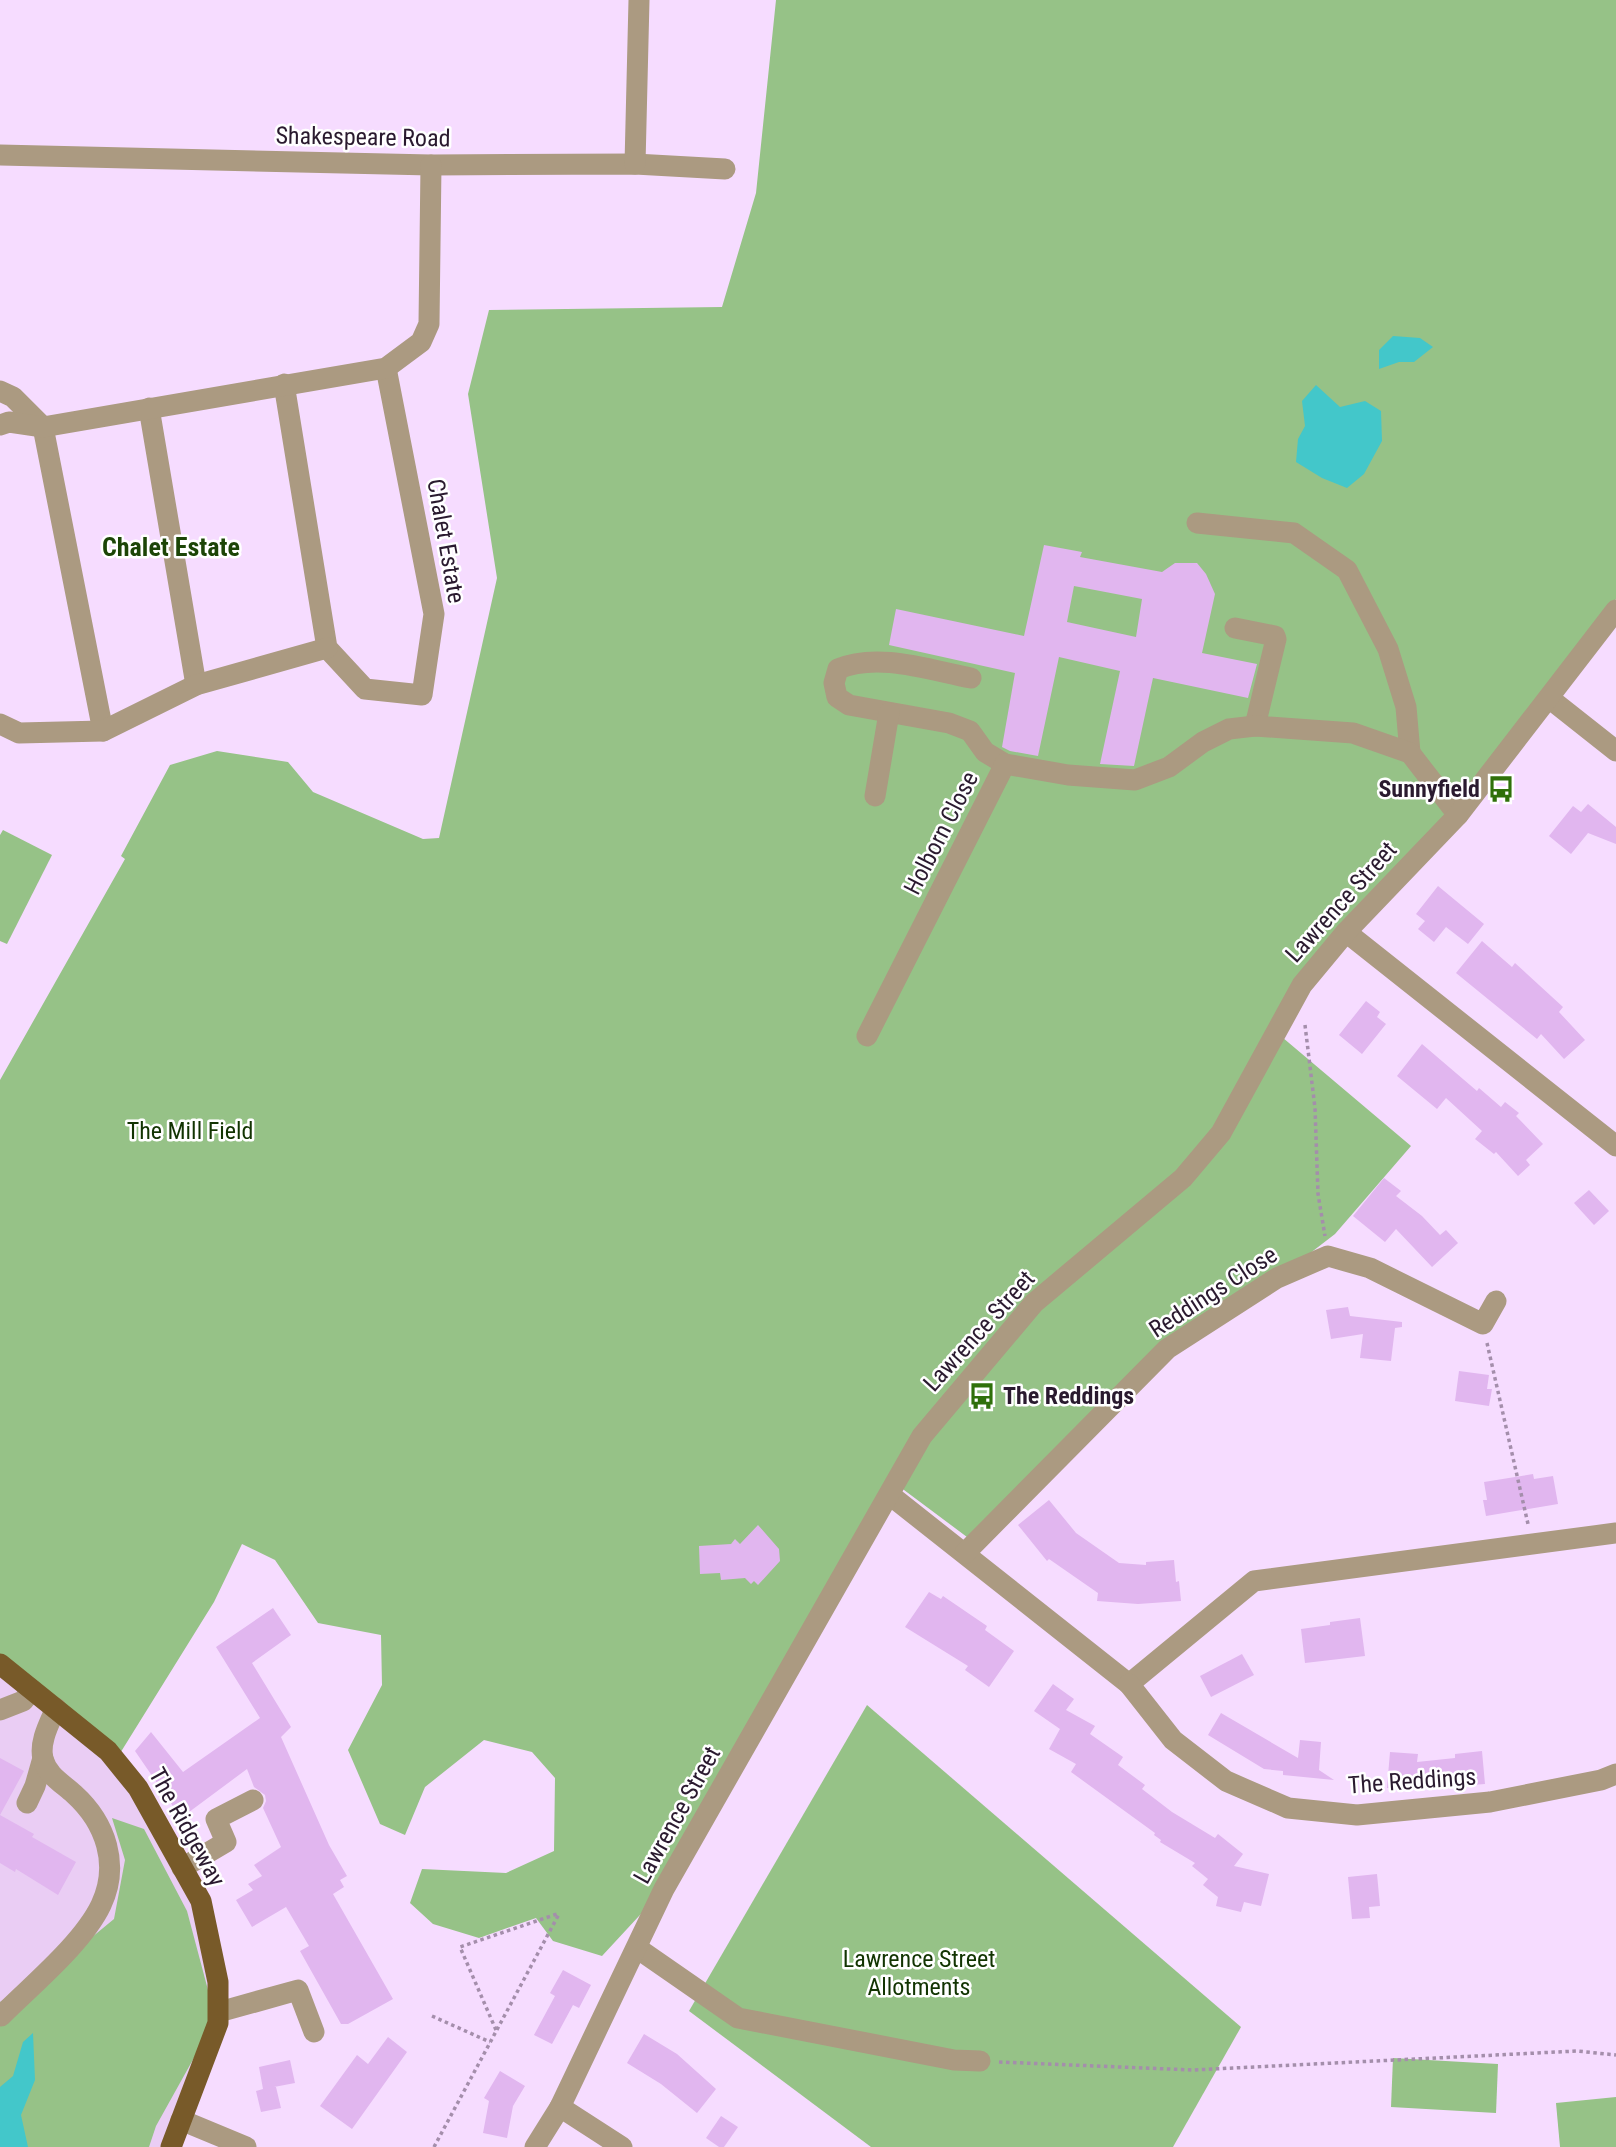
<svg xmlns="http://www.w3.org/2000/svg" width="1616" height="2147" font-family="'Roboto Condensed',sans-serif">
  <rect width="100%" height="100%" fill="#f6dcff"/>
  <path fill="#eacdf4" d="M0 1664 108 1751 201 1901 218 1982 171 2147H0Z"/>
  <g fill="#96c287">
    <path d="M776 0H1616V599L1549 698 1346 932 1276 1032 1411 1146 1335 1234 1283 1274 1164 1352 967 1537 896 1484 664 1889 602 1956 553 1941 536 1918 479 1938 433 1924 410 1903 422 1869 506 1873 554 1851 555 1778 532 1752 484 1740 425 1787 405 1835 380 1824 348 1750 382 1685 381 1635 318 1623 275 1560 242 1544 214 1602 114 1763 0 1675V1080L125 859 121 856 170 765 217 751 288 762 313 792 423 839 439 838 497 578 468 394 489 310 722 307 756 193Z"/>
    <path d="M3 830 52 855 7 944 0 941V835Z"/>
    <path d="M867 1705 1241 2027 1173 2147H871L689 2011Z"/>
    <path d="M112 1818 144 1829 187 1911 208 1990 210 2029 156 2126 149 2147H0V2002L63 1961 114 1919 125 1860Z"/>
    <path d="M1393 2058 1498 2064 1496 2113 1391 2107Z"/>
    <path d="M1616 2097V2147H1560L1556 2103Z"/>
  </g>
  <g fill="#43c7ca">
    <path d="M1393 336 1420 338 1433 347 1414 362H1399L1379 369V350Z"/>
    <path d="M1316 385 1340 407 1365 401 1381 411 1382 441 1364 474 1347 488 1322 478 1296 462 1298 439 1305 426 1302 401Z"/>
    <path d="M33 2033 35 2080 21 2115 28 2147H0V2087L13 2076 23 2042Z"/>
  </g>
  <g fill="#e1b6ef" fill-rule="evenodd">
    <path d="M1044 545 1082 552 1080 557 1162 572 1175 563H1197L1206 574 1215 594 1202 653 1257 664 1248 698 1153 678 1134 766 1100 764 1120 671 1059 657 1038 756 1010 751 1002 747 1015 673 889 645 896 609 1024 636ZM1074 586 1142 599 1136 637 1067 622Z"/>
    <path d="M1588 804 1616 827V844L1588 833 1571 854 1549 836 1573 806 1581 812Z"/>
    <path d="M1438 886 1484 924 1468 944 1446 927 1434 942 1418 929 1425 921 1416 914Z"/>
    <path d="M1482 941 1512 967 1515 963 1563 1007 1559 1012 1585 1040 1564 1059 1541 1034 1537 1039 1456 973Z"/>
    <path d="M1366 1001 1380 1012 1377 1017 1386 1024 1362 1054 1339 1035Z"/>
    <path d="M1422 1044 1477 1091 1479 1088 1501 1107 1505 1102 1519 1113 1516 1116 1543 1144 1526 1160 1530 1165 1518 1176 1496 1152 1494 1154 1475 1139 1482 1131 1446 1098 1437 1109 1397 1076Z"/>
    <path d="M1384 1178 1401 1191 1396 1196 1422 1216 1440 1235 1446 1230 1458 1243 1432 1267 1396 1229 1385 1242 1353 1216Z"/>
    <path d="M1589 1190 1609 1211 1594 1225 1574 1203Z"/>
    <path d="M1348 1307 1350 1316 1402 1322V1327L1395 1328 1391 1361 1360 1358 1363 1334 1331 1339 1326 1310Z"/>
    <path d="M1459 1371 1489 1375 1487 1389H1492L1489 1406 1455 1401Z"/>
    <path d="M1533 1474 1534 1479 1553 1476 1558 1504 1486 1516 1483 1500H1487L1484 1482Z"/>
    <path d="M1049 1500 1076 1533 1119 1563 1146 1565V1562L1174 1560 1176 1582 1179 1581 1181 1601 1138 1604 1097 1601 1098 1593 1049 1559 1047 1561 1018 1525Z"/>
    <path d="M758 1525 779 1549 780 1561 758 1585 754 1581 751 1584 745 1578 721 1580 720 1573 700 1574 699 1546 731 1544 735 1539 740 1544Z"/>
    <path d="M929 1592 941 1599 943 1596 987 1626 985 1630 1014 1651 989 1687 965 1670 968 1666 905 1627Z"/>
    <path d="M273 1608 291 1635 252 1663 291 1727 281 1737 329 1845 347 1876 340 1880 344 1887 333 1894 393 1999 348 2024H341L300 1951 309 1946 286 1907 252 1927 236 1900 253 1890 248 1884 262 1876 254 1865 281 1847 263 1808 266 1801 265 1795 254 1787 247 1769 181 1818 135 1751 151 1732 183 1772 260 1718 216 1647Z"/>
    <path d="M1360 1618 1365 1656 1305 1663 1301 1629 1330 1625V1622Z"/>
    <path d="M1242 1654 1254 1675 1211 1697 1200 1676Z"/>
    <path d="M1053 1684 1074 1699 1066 1710 1095 1726 1090 1734 1123 1757 1118 1765 1145 1785 1142 1789 1172 1812 1215 1838 1218 1834 1243 1854 1234 1866 1269 1874 1261 1906 1244 1902 1241 1912 1216 1906 1218 1897 1203 1885 1208 1879 1192 1866 1195 1863 1160 1842 1161 1840 1154 1835 1155 1833 1071 1772 1076 1764 1049 1749 1060 1729 1034 1711Z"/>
    <path d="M1221 1713 1298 1758 1300 1740 1321 1742 1319 1770 1334 1780 1283 1775V1771L1264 1769 1208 1735Z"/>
    <path d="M1482 1751 1485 1784 1409 1790 1387 1788 1390 1752 1418 1754 1417 1762 1455 1758V1754Z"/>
    <path d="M0 1758 24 1771 0 1815 34 1834 32 1837 76 1862 58 1895 16 1869 15 1872 0 1863Z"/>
    <path d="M1377 1874 1380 1906 1369 1907 1370 1918 1352 1919 1348 1877Z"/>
    <path d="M563 1970 591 1985 579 2008 573 2005 552 2044 534 2035 555 1996 550 1993Z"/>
    <path d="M644 2034 677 2054 716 2089 697 2113 661 2084 627 2063Z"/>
    <path d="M388 2037 407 2052 352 2129 320 2106 357 2055 368 2064Z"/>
    <path d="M290 2060 295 2083 274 2087H276L281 2108 261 2112 256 2091 263 2089 259 2067Z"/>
    <path d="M500 2071 525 2086 513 2106 507 2138 483 2133 489 2101 484 2098Z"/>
    <path d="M721 2116 738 2127 724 2147H719L706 2138Z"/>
  </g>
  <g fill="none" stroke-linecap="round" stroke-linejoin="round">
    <g stroke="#a48eab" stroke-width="3.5" stroke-dasharray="3.5 3.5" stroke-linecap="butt">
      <path d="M1305 1025 1315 1108 1318 1194 1325 1236"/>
      <path d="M1487 1343 1528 1524"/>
      <path d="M432 2016 490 2042"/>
      <path d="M496 2030 460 1947 557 1914"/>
      <path d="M999 2062 1193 2070 1577 2051 1616 2055"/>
      <path d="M434 2147 559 1914"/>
    </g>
    <g stroke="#ab9a81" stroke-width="21">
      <path d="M0 155 431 165 635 164 725 169"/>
      <path d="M635 164 639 0"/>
      <path d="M284 384 327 648 365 689 422 695 434 614 386 368"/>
      <path d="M0 391 13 397 43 427 103 731"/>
      <path d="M149 408 196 685"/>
      <path d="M0 425 9 422 43 427 386 368 421 342 429 324 431 165"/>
      <path d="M1197 523 1294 533 1347 570 1388 649 1406 707 1410 753"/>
      <path d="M1235 628 1275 636 1276 639 1255 726"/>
      <path d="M971 678C929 670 878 652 838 669L834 683 837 697 849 705 949 723 970 731 985 752 1005 764"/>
      <path d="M1549 698 1616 751"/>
      <path d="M0 724 19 733 103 731 196 685 327 648"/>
      <path d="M875 796 889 713"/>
      <path d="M1346 932 1616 1146"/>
      <path d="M867 1036 1005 764 1068 775 1135 780 1169 767 1203 742 1229 729 1255 726 1353 733 1410 753 1458 815"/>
      <path d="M890 1495 1129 1684 1254 1581 1616 1533"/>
      <path d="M965 1553 1167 1349 1277 1278 1328 1256 1370 1268 1483 1324 1496 1301"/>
      <path d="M1129 1684 1173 1740 1226 1781 1288 1808 1357 1815 1490 1802 1601 1780 1616 1774"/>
      <path d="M0 1710 23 1701 32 1690"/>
      <path d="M27 1803 35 1786 43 1758"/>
      <path d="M182 1868 226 1842 216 1819 253 1800"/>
      <path d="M637 1948 738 2018 954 2060 980 2061"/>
      <path d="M219 2012 298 1990 314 2032"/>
      <path d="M1 2016C32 1985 83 1943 101 1905 120 1865 106 1823 74 1794 62 1783 48 1776 43 1759 39 1742 49 1724 56 1708"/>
      <path d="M560 2107 622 2147"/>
      <path d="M181 2120 246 2147"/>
      <path d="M535 2147 560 2107 664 1889 922 1436 1034 1303 1183 1178 1221 1133 1302 985 1346 932 1458 815 1616 610"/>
    </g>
    <path stroke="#785a29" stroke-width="21" d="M0 1664 108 1751 138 1788 201 1901 218 1982V2023L171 2147"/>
  </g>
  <defs>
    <symbol id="bus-bare" viewBox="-9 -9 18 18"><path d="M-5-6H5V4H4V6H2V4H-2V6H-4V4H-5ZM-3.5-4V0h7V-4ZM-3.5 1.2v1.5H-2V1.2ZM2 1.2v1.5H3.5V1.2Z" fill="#2f700a" stroke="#fff" stroke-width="2.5" paint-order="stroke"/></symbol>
  </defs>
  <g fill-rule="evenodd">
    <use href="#bus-bare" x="1482" y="770" width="38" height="38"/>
    <use href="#bus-bare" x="963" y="1377" width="38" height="38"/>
  </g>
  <g text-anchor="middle" stroke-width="5" stroke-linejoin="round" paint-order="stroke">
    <g font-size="24" fill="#2a1a2f" stroke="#fff">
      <text transform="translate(363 137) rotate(1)" y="8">Shakespeare Road</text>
      <text transform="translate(446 541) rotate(80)" y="8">Chalet Estate</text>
      <text transform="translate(941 833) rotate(-63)" y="8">Holborn Close</text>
      <text transform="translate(1341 902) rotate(-48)" y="8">Lawrence Street</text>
      <text transform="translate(1213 1292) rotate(-33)" y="8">Reddings Close</text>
      <text transform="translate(979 1331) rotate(-48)" y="8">Lawrence Street</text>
      <text transform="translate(1412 1781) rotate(-4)" y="8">The Reddings</text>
      <text transform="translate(677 1815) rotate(-61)" y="8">Lawrence Street</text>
      <text transform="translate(187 1827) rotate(61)" y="8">The Ridgeway</text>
    </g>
    <g font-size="24" font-weight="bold" fill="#2a1a2f" stroke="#fff" text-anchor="end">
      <text x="1480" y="797">Sunnyfield</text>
      <text x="1003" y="1404" text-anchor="start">The Reddings</text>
    </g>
    <g font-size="24" fill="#123402" stroke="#fff">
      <text x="190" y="1139">The Mill Field</text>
      <text x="919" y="1967">Lawrence Street<tspan x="919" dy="28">Allotments</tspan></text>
    </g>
    <g font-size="26" font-weight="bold" fill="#1c4507" stroke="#fff">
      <text x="171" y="556">Chalet Estate</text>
    </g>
  </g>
</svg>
